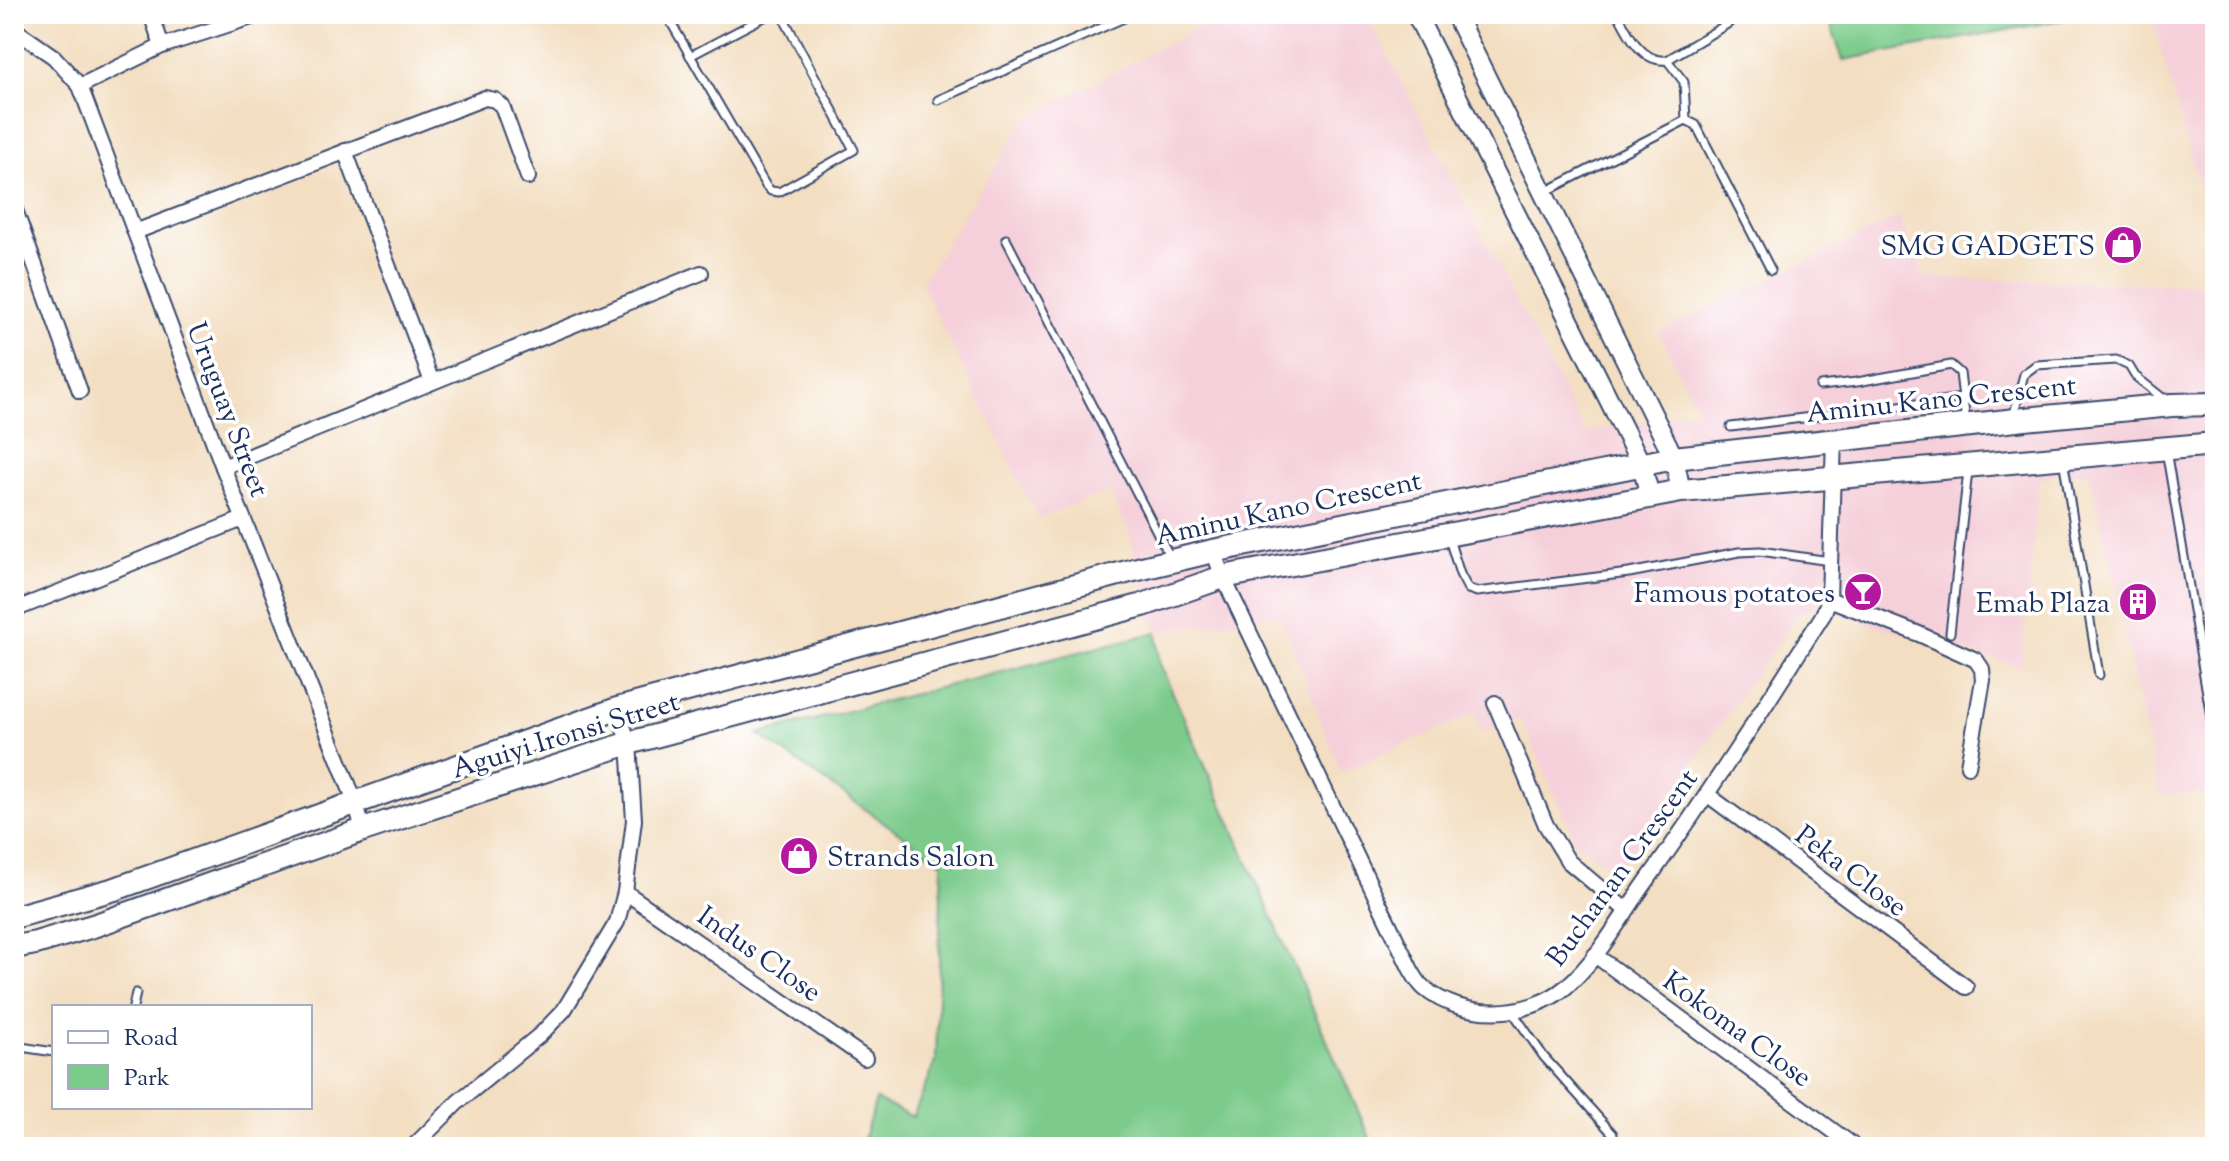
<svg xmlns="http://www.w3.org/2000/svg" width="2229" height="1161" font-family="'Sorts Mill Goudy',serif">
  <rect width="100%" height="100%" fill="#fff"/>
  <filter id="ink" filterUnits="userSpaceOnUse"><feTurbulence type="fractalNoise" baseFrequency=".0125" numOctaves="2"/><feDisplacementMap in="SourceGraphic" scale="16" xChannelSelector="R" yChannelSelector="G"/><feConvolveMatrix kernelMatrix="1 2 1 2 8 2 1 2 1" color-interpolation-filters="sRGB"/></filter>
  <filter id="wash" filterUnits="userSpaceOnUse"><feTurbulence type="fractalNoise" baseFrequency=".006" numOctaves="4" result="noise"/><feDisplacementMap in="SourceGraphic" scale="32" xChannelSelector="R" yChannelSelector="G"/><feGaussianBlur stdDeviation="1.8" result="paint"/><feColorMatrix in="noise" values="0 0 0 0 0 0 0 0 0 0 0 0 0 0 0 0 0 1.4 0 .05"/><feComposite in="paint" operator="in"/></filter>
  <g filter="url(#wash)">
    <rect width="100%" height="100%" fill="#f3dec1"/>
    <g fill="#f5cfd9">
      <path d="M1225 14H1366L1586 433 1697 409 1659 332 1899 217 1926 278 2215 285V794H2159L2090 472 2040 478 2021 667 1846 617 1848 586 1797 615 1617 871 1576 843 1521 718 1483 732 1474 714 1341 772 1280 614 1157 632 1129 533 1110 491 1038 518 921 284 1025 119Z"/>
      <path d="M2151 14H2215V242Z"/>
    </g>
    <g fill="#7bcb8b" stroke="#4b7d74" stroke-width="2">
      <path d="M1827 14H2094L1843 60Z"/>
      <path d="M1157 632 1159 662 1374 1147H861L876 1100 913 1117 936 1061 942 863 758 734Z"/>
    </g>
  </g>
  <g filter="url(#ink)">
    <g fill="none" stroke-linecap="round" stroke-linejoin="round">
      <defs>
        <g id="service">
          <path d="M666 14 766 186 771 191 779 192 854 150 783 17 779 14"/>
          <path d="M1618 14C1628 34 1642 63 1667 60L1729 23"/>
          <path d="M690 56 770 14"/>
          <path d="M1667 60 1684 82 1686 120"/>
          <path d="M938 100 1133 14"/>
          <path d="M1545 192 1686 120 1696 125 1771 270"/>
          <path d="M1006 239 1171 559"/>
          <path d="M1820 386 1857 382 1951 365 1960 373 1966 423"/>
          <path d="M2013 418 2024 374 2036 365 2116 360 2129 366 2135 376 2164 399"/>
          <path d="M1731 427 1963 398"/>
          <path d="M2166 450 2212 723 2215 726"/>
          <path d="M2063 459 2099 675"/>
          <path d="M1449 539 1460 574 1468 589 1477 592 1629 573 1739 552 1760 551 1830 561"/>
          <path d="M1950 633 1968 471"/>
          <path d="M133 1007 136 993"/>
          <path d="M1512 1011 1544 1057 1613 1134"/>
          <path d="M14 1046 54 1052"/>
        </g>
        <g id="minor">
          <path d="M14 34H21L54 57 80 86 223 467 356 804 363 830"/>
          <path d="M162 46 261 14"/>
          <path d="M80 86 162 46 151 14"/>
          <path d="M345 151 432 382"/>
          <path d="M14 207 80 391"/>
          <path d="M135 232 485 98 495 100 502 106 528 177"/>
          <path d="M223 467 701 273"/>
          <path d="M1213 551 1223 577 1410 968C1414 975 1418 983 1424 988 1462 1020 1528 1019 1566 987 1598 959 1620 919 1644 885 1707 797 1765 706 1823 615L1829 599 1834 438"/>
          <path d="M1829 599 1919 634 1976 660 1982 669 1983 680 1968 766"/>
          <path d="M14 610 243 519"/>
          <path d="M1495 703 1546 825 1568 861 1626 910"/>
          <path d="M1708 795 1966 987"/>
          <path d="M625 892 865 1058"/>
          <path d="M1595 955 1851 1144"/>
          <path d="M413 1147 458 1102 541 1034 564 1010 617 922 625 892 634 820 629 743 617 709"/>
        </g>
        <g id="tertiary">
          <path d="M1416 14 1642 466 1650 496"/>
          <path d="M1455 14 1674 458 1681 491"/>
        </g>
        <g id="secondary">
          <path d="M14 917 115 889 617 709 1134 570 1213 551 1674 458 2025 419 2172 405 2215 404"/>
          <path d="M14 947 36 943 96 925 363 830 629 743 1143 605 1223 577 1681 491 2215 444"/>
        </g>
      </defs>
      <use href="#service" stroke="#3b496d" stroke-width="11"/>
      <use href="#minor" stroke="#3b496d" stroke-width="18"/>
      <use href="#tertiary" stroke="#3b496d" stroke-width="22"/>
      <use href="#secondary" stroke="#3b496d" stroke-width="26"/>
      <use href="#service" stroke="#fff" stroke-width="7"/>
      <use href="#minor" stroke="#fff" stroke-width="14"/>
      <use href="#tertiary" stroke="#fff" stroke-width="18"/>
      <use href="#secondary" stroke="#fff" stroke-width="22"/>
    </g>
  </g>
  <defs>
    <symbol id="shop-disc" viewBox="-11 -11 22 22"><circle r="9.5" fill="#b5179e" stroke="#fff"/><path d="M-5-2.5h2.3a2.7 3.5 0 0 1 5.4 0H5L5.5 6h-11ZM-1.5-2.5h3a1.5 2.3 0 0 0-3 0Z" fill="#fff"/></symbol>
    <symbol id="bar-disc" viewBox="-11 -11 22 22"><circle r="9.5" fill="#b5179e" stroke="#fff"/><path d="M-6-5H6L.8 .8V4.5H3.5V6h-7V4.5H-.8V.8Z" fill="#fff"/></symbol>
    <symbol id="building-disc" viewBox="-11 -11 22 22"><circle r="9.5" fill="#b5179e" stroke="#fff"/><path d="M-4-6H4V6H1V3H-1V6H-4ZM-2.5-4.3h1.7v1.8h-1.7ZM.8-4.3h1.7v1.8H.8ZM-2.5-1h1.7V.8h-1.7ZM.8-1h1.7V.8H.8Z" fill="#fff"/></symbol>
  </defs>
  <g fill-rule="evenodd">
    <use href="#shop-disc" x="2101" y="223" width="44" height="44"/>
    <use href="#bar-disc" x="1841" y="570" width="44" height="44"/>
    <use href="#building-disc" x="2116" y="580" width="44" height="44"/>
    <use href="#shop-disc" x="777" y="834" width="44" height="44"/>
  </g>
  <g text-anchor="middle" stroke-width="7" stroke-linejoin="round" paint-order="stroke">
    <g font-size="28" fill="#1b2f5e" stroke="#fff" text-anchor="end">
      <text x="2095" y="255">SMG GADGETS</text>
      <text x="1835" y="602">Famous potatoes</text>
      <text x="2110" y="612">Emab Plaza</text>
      <text x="827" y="866" text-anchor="start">Strands Salon</text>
    </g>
    <g font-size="28" fill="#1b2f5e" stroke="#fff">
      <text transform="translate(1941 398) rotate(-6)" y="10">Aminu Kano Crescent</text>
      <text transform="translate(229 409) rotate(69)" y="10">Uruguay Street</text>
      <text transform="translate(1288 507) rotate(-12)" y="10">Aminu Kano Crescent</text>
      <text transform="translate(565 734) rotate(-17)" y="10">Aguiyi Ironsi Street</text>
      <text transform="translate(1621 867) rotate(-54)" y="10">Buchanan Crescent</text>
      <text transform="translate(1852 870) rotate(37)" y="10">Peka Close</text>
      <text transform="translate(760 953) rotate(35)" y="10">Indus Close</text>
      <text transform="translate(1738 1028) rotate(36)" y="10">Kokoma Close</text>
    </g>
  </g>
  <rect width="2229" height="1161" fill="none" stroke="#fff" stroke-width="48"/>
  <rect x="52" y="1005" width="260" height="104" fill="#ffffff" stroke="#a4acbf" stroke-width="2"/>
  <rect x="68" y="1031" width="40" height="12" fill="#ffffff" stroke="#a4acbf" stroke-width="2"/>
  <text x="124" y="1045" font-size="24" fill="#1b2f5e">Road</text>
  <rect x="68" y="1065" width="40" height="24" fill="#7bcb8b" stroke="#a4acbf" stroke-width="2"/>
  <text x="124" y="1085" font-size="24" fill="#1b2f5e">Park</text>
</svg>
